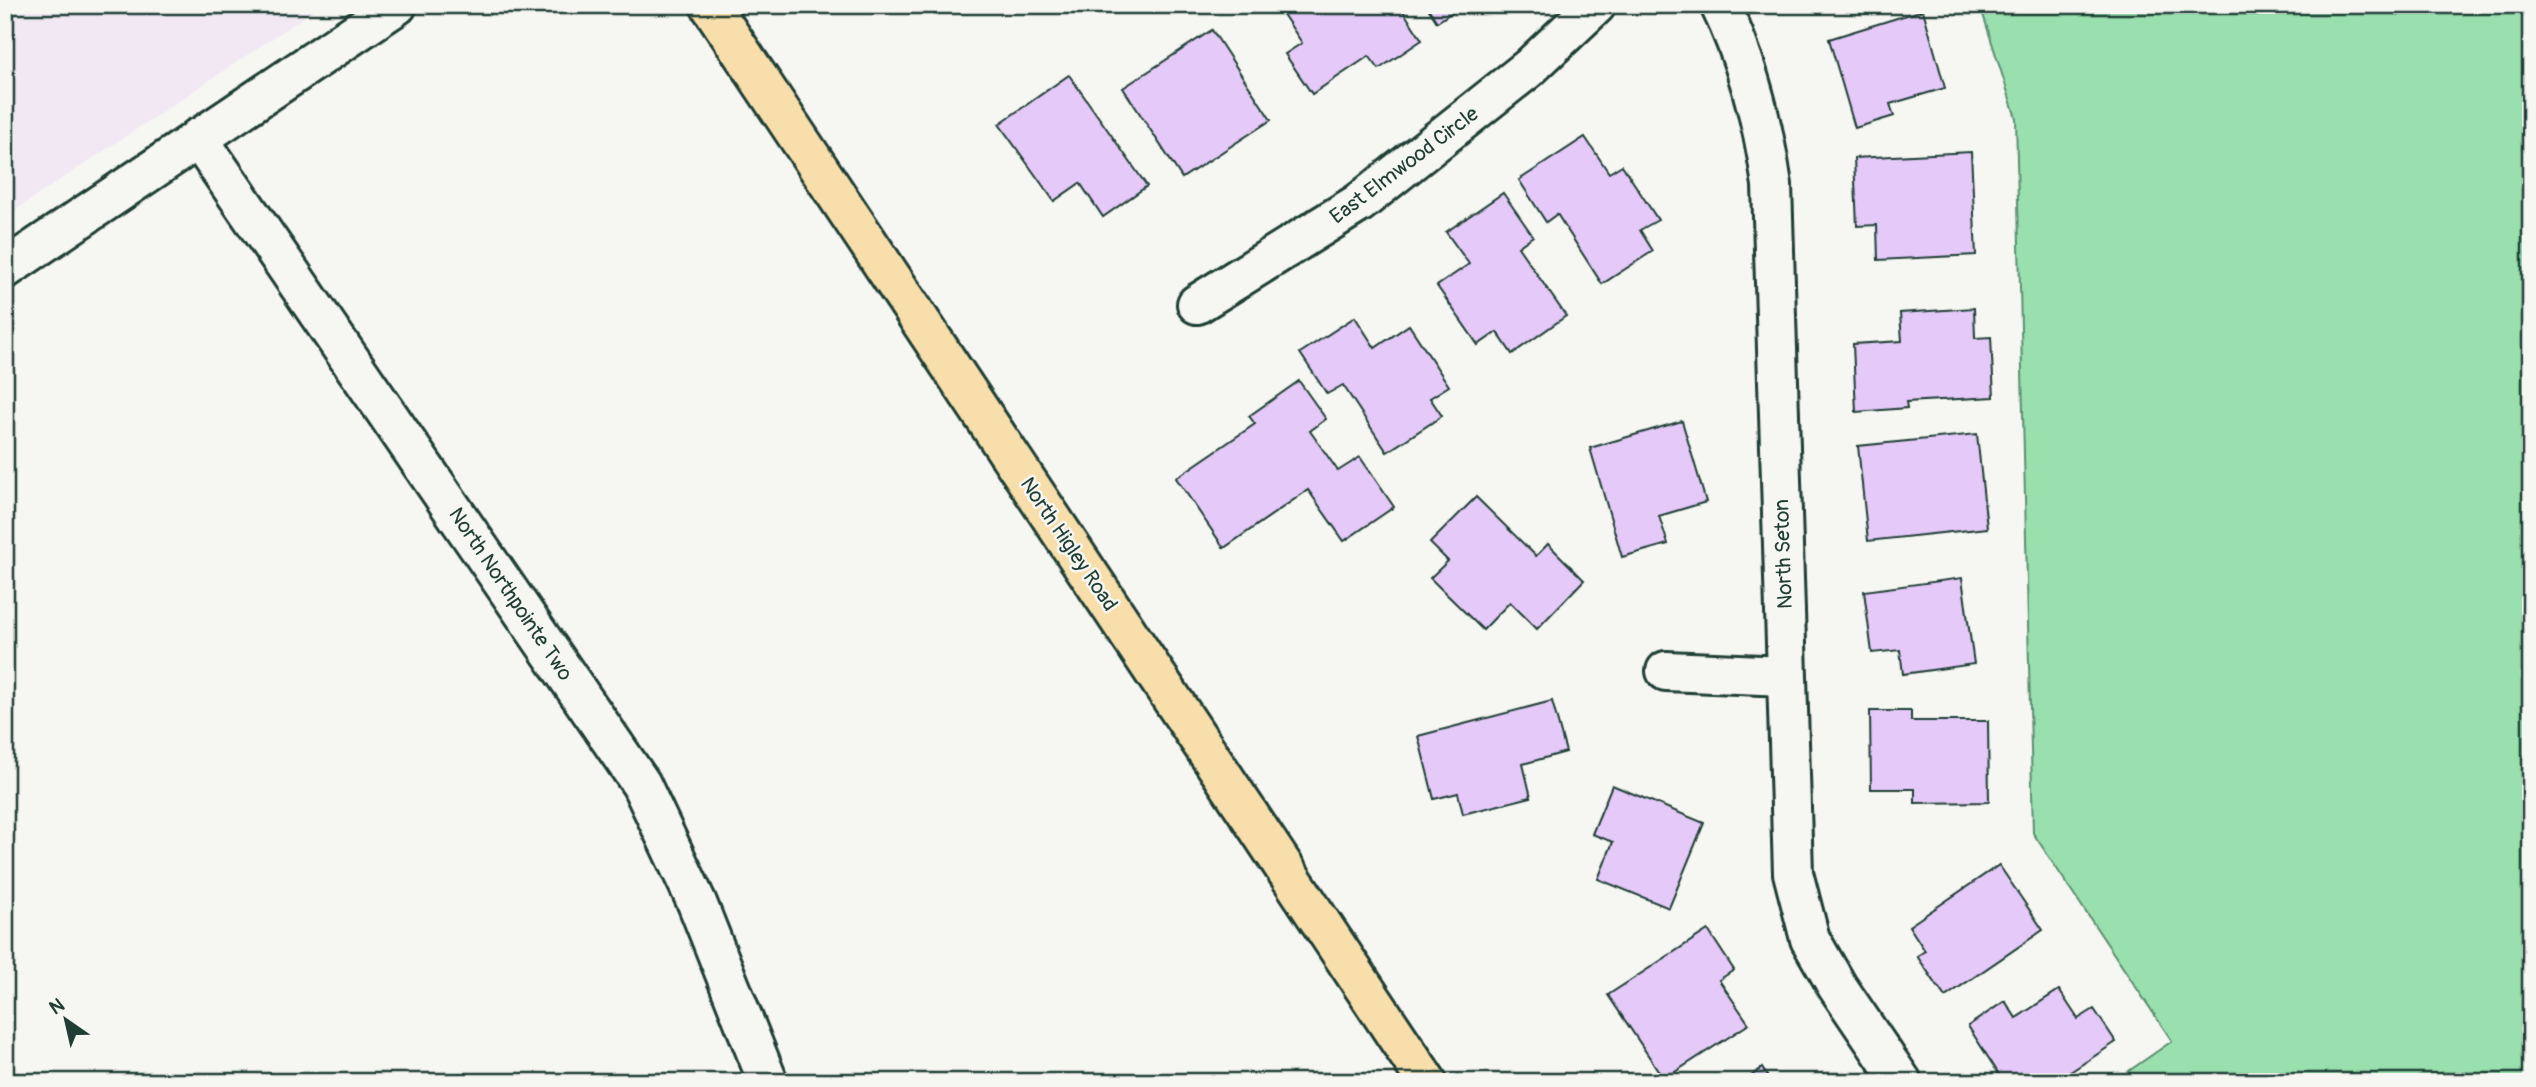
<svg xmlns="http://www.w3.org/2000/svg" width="2536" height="1087" font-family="Pangolin,sans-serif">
  <rect width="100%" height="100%" fill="#f6f6f2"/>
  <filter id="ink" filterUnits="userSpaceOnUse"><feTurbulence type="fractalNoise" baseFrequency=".0143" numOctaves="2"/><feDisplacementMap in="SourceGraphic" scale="14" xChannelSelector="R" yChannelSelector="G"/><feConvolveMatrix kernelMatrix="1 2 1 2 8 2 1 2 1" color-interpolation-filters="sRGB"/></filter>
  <g filter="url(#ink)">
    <path fill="#f1e8f4" d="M5 5H322L5 217Z"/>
    <path fill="#99e0ae" stroke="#5c8e71" stroke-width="2" d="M1980 5H2531V1082H2113L2172 1041 2033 833 2016 118Z"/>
    <g fill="#e5c9f8" stroke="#1f3d34" stroke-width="2">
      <path d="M1277 5H1399L1422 40 1379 69 1369 56 1312 94 1285 54 1302 43Z"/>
      <path d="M1426 5H1463L1437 22Z"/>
      <path d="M1923 10 1945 88 1890 104 1894 116 1855 128 1829 39Z"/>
      <path d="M1212 30 1271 120 1182 178 1123 88Z"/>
      <path d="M1069 75 1147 186 1103 217 1080 183 1054 201 999 124Z"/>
      <path d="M1585 137 1609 173 1622 165 1658 220 1640 230 1653 251 1602 284 1557 214 1546 222 1519 180Z"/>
      <path d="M1971 152 1976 255 1878 260 1877 225 1857 226 1854 158Z"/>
      <path d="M1503 193 1533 236 1518 247 1566 316 1512 354 1497 332 1478 345 1437 286 1469 264 1446 232Z"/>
      <path d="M1974 308 1975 338 1991 337 1994 397 1906 402 1907 408 1856 412 1853 344 1902 341 1900 313Z"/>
      <path d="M1355 317 1375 348 1409 325 1449 386 1430 398 1442 416 1387 452 1343 385 1327 394 1300 353Z"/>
      <path d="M1299 381 1326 419 1310 431 1338 471 1360 457 1394 507 1344 541 1308 490 1224 548 1176 478 1255 424 1249 416Z"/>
      <path d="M1682 421 1706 502 1659 516 1668 544 1622 557 1590 448Z"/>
      <path d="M1977 434 1987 528 1868 541 1858 446Z"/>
      <path d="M1476 497 1536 556 1548 544 1584 580 1537 629 1510 602 1483 630 1430 578 1448 561 1430 543Z"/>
      <path d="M1962 578 1974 664 1903 674 1900 650 1872 653 1864 591Z"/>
      <path d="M1552 701 1566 752 1523 764 1531 797 1463 814 1458 793 1434 799 1418 736Z"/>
      <path d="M1870 711H1911V721H1988L1989 802 1915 803V789H1871Z"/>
      <path d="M1612 785 1704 823 1669 908 1598 879 1613 842 1592 834Z"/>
      <path d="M1999 865 2043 930 1945 997 1917 956 1925 951 1909 926Z"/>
      <path d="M1708 930 1734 970 1719 980 1749 1024 1664 1079 1608 995Z"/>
      <path d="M2059 990 2078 1019 2094 1009 2116 1042 2055 1082H2004L1968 1026 2005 1001 2016 1018Z"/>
      <path d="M1762 1068 1771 1082H1743Z"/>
    </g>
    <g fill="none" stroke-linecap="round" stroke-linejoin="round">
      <defs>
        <g id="minor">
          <path d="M1720 5C1748 62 1763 122 1772 185L1793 873 1810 939 1837 986 1902 1082"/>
          <path d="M198 138 641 784 697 903 768 1082"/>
          <path d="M5 269 397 5"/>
          <path d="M1197 304 1359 203 1529 68 1596 5"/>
          <path d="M1666 671 1786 676"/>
        </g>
        <path id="major" d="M710 5 1427 1082"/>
      </defs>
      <use href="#minor" stroke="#1f3d34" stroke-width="44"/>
      <use href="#major" stroke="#1f3d34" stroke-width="44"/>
      <use href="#minor" stroke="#f6f6f2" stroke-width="38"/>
      <use href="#major" stroke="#f8deab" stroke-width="38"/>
    </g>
  </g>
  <g text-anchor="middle" stroke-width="5" stroke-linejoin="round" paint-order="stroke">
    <g font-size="21" fill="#1f3d34" stroke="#f6f6f2">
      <text transform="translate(1404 165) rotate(-37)" y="7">East Elmwood Circle</text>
      <text transform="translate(1069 544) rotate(56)" y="7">North Higley Road</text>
      <text transform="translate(1783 554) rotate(-92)" y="7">North Seton</text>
      <text transform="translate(511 594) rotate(56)" y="7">North Northpointe Two</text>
    </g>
  </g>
  <rect width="2536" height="1087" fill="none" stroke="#f6f6f2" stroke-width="28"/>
  <rect x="14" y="14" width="2508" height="1059" fill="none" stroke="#1f3d34" stroke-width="2.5" filter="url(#ink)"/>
  <g transform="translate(66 1020) rotate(326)" stroke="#f6f6f2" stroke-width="5" paint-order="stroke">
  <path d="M0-5L12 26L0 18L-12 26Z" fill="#1f3d34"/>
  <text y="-10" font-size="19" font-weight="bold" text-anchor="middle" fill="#1f3d34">N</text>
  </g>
</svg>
